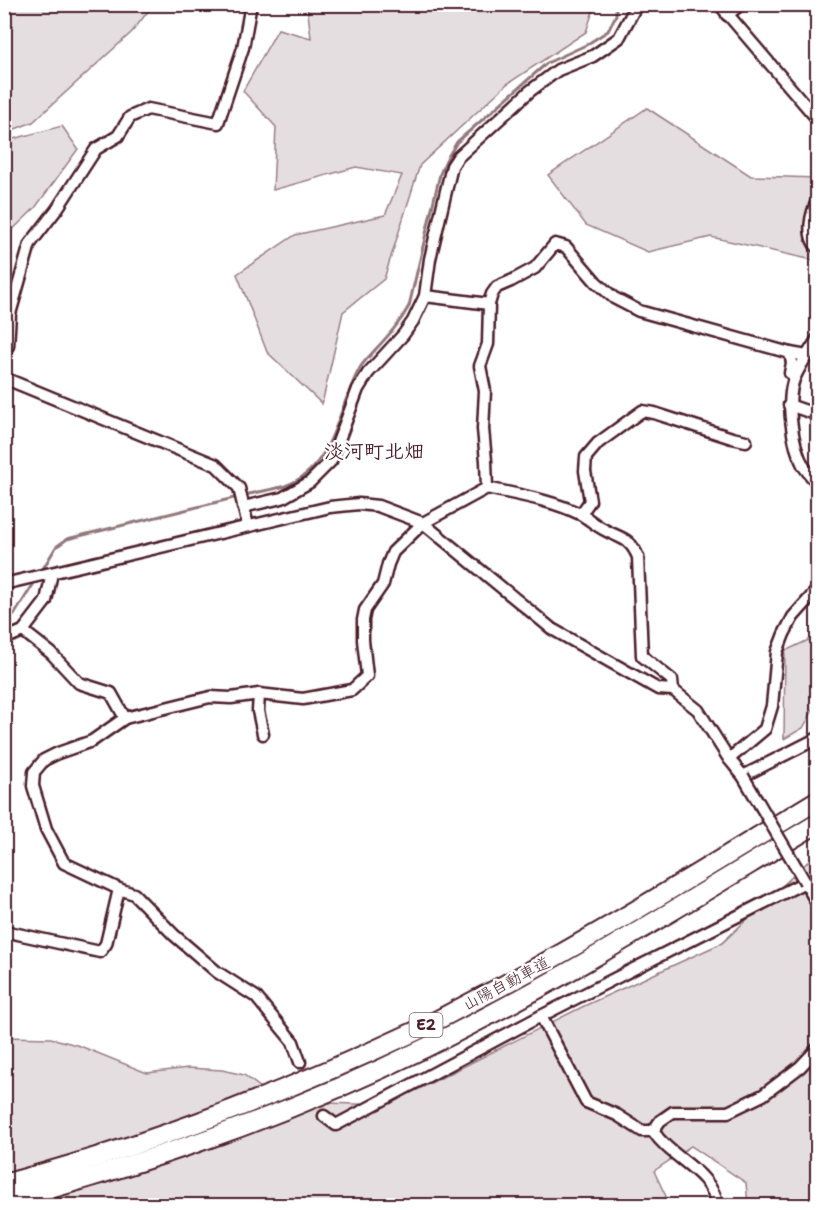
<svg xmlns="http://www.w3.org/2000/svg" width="822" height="1210" font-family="'Shantell Sans','Klee One',sans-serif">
  <rect width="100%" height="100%" fill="#fff"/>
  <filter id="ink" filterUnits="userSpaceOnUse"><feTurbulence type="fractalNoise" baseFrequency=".0167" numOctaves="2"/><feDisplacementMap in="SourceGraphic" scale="12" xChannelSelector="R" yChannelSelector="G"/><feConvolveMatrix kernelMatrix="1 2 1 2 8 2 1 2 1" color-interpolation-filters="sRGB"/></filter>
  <g filter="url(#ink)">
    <g fill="#e5dee0" stroke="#987e86" stroke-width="1.5">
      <path d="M5 4H153V5L132 32 33 122 5 133Z"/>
      <path d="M307 5H595L586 32 507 84 420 165 384 279 343 312 322 404 267 352 237 274 295 235 385 215 402 175 356 167 273 190 276 127 243 91 278 29 311 38Z"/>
      <path d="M647 108 751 176 817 178V261L711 237 648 252 586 225 548 175Z"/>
      <path d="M62 126 78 149 35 208 5 237V141Z"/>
      <path d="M817 636V703L803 728 784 739 785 651Z"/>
      <path d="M817 853 818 1174 813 1190V1205H748L746 1183 691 1146 654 1171 670 1205H5L4 1037 51 1038 80 1046 147 1073 188 1068 222 1070 244 1075 265 1091 300 1102 382 1105 417 1090 584 1006 722 943Z"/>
    </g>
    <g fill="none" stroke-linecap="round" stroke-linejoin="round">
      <g stroke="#91787e" stroke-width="3">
        <path d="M244 495C257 492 272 490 285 486 335 468 337 408 360 368 364 361 370 356 375 350 388 336 400 323 409 306L440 174 446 160 457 142 547 63 586 45 608 31 616 15V4"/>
        <path d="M41 572 56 547 67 539 238 497"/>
        <path d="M4 621 14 615 36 580"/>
      </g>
      <path stroke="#dbd2d5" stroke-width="10" stroke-dasharray="10 5" stroke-linecap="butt" d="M300 1062 324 1116"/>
      <defs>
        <g id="minor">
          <path d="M719 4 818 120"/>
          <path d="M727 15 741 4"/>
          <path d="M818 199C811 213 805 236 818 248"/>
          <path d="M425 296 489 304"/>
          <path d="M818 338C810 351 800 365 794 379 786 401 792 445 803 465 807 472 813 478 818 484"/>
          <path d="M4 351 8 346 10 314 30 244 57 209 96 149 118 136 130 117 148 109 218 123 243 48 251 4"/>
          <path d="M790 353 792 363 790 373 795 375"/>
          <path d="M4 378 216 465 239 488 248 526"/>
          <path d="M789 405 818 415"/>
          <path d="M487 488C519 495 551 500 580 514 588 518 595 525 603 529 620 539 629 536 638 557L642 656 672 680 673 690"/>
          <path d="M243 507 282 498 310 482 331 461 358 389 368 373 403 335 413 321 425 296 430 259 446 191 452 166 458 157 530 91 558 70 593 56 619 38 637 4"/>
          <path d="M581 514 590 501 585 471 586 457 598 443 642 411 654 413 732 438 746 441"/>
          <path d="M4 584 330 507 359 504 378 506 423 523 552 629 658 689 673 690 698 710 729 759 743 776 818 738"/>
          <path d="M23 631 51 653 79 683 111 693 125 718"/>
          <path d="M4 639 23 631 46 601 52 573"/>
          <path d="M259 694 303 699 352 690 367 676 363 640V620L365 610 383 584 388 564 393 552 423 523 487 488 486 461 483 429 485 391 480 366 488 344 489 304 492 294 497 287 511 281 535 268 555 244 566 247 596 282 614 298 639 311 790 353 807 356"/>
          <path d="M263 734 258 711 259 694 231 698 210 697 125 718 92 741 58 753 44 760 34 772 33 786 46 829 64 863 119 889 134 894 174 935 217 972 256 997 293 1042 300 1062"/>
          <path d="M729 759 765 729 772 706 777 652 784 634 793 617 818 589"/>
          <path d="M4 931 100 952 106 944 119 889"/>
          <path d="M541 1016 586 1102 617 1115 642 1131H653"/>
          <path d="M324 1116 336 1125 541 1016 805 882 818 905"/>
          <path d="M653 1131 660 1121 673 1112H728L763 1095 800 1067 818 1048"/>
          <path d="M653 1131C672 1160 710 1169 718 1206"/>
        </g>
        <g id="motorway">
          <path d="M4 1184C146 1146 284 1093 416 1031 441 1019 465 1005 489 993 601 934 709 866 818 800"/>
          <path d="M4 1202C150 1162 289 1115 425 1048 560 982 688 901 818 823"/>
        </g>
      </defs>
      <use href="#minor" stroke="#4a1f2b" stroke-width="15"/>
      <use href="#motorway" stroke="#4a1f2b" stroke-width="22"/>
      <use href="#minor" stroke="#fff" stroke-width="10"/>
      <use href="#motorway" stroke="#fff" stroke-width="18"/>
      <defs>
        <path id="minor-bridge" d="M743 776 805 882"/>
      </defs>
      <use href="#minor-bridge" stroke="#4a1f2b" stroke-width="15" stroke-linecap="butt"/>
      <use href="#minor-bridge" stroke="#fff" stroke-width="10"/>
    </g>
  </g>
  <g text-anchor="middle" stroke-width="4.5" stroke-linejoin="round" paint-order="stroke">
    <rect fill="#fff" stroke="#80626b" stroke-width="1.5" x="409.5" y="1013" width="33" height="24" rx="4.5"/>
    <g font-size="15" font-weight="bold" fill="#4a1f2b">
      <text x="426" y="1030">E2</text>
    </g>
    <g font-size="16" fill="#4a1f2b" stroke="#fff">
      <text transform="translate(506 983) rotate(-28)" y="6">山陽自動車道</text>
    </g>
    <g font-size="20" font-weight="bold" fill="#4a1f2b" stroke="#fff">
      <text x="374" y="458">淡河町北畑</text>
    </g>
  </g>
  <rect width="822" height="1210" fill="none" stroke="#fff" stroke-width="24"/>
  <rect x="12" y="12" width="798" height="1186" fill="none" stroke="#4a1f2b" stroke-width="2" filter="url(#ink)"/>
</svg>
